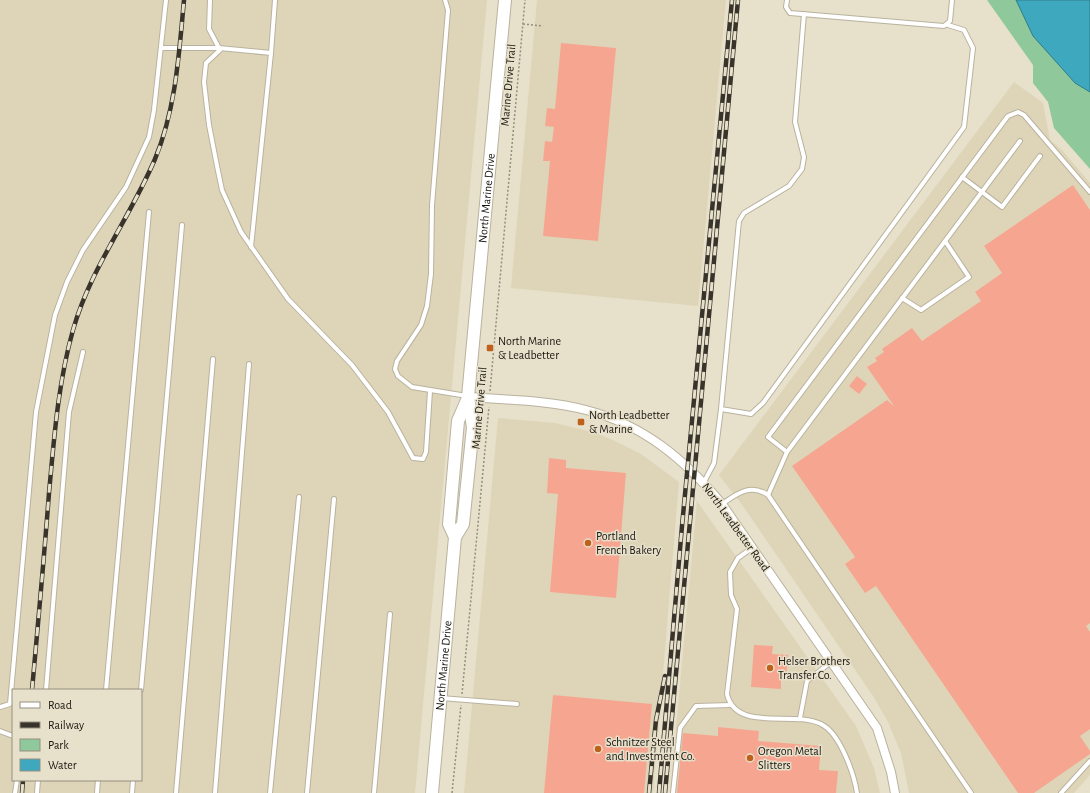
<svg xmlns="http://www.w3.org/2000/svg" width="1090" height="793" font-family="'Alegreya Sans',sans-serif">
  <rect width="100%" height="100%" fill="#e7e0cb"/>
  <g fill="#ded5b8" fill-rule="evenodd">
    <path d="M0 0H487L415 793H0ZM13 690H141V780H13Z"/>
    <path d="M537 0H726L698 306 511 288Z"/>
    <path d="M1014 82 1043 103 1050 140 1062 150 1090 183V775L1074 793H909L901 753 888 722 873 696 743 506 719 475Z"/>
    <path d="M498 418 555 423 596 433 615 441 641 454 679 482 653 793H464Z"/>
    <path d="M697 501 856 726 874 768 880 793H670Z"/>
  </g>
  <path fill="#8fc89a" d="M987 0H1090V169L1054 128 1048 102 1033 83V65Z"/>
  <path fill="#3da8be" stroke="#327c8a" d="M1016 0H1090V92L1075 83 1033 36Z"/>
  <g fill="#f6a690">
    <path d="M561 43 616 48 598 241 543 236 550 161H543L545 141 552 142 554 127 545 126 547 108 555 109Z"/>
    <path d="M1073 185 1090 210V623L1086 626 1090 632V729L1080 736 1090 751V754L1034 793H1018L876 586 865 593 845 564 855 557 792 466 887 400 894 406 867 367 877 361 875 358 884 352 882 349 912 328 922 341 981 301 975 292 1002 273 984 246Z"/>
    <path d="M857 376 867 384 859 394 849 386Z"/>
    <path d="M549 458 566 460V468L626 473 616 598 550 592 558 494 547 493Z"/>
    <path d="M754 645 773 646 772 654 788 655 786 680H781V689L751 687Z"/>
    <path d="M553 695 652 704 644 793H544Z"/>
    <path d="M718 727 759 731 758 741 821 746 819 770 838 771 836 793H677L683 733 718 736Z"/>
  </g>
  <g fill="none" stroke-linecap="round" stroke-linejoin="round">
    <defs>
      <g id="service">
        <path d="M210 0 209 29 220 50 206 63 204 82 209 125 217 166 222 190 241 232 288 299 352 365 388 412 413 458 423 459 426 452 430 391"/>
        <path d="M445 0 448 10 432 205 431 274 427 306 421 325 397 361 395 369 398 376 412 387 467 396"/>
        <path d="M787 0 786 7 790 13 944 26 950 21 952 0"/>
        <path d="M804 14 795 122 804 157 802 169 789 186 744 213 739 221 721 409 751 414 763 403 964 127 973 48 964 30 948 25"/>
        <path d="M161 48H219L271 53 251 247"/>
        <path d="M271 53 275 0"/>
        <path d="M962 177 1002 207 1040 156"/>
        <path d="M902 298 921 310 969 277 945 241"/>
        <path d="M787 452 768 437 1008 116 1018 112 1024 115 1090 192"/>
        <path d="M704 482 714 463 721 409"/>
        <path d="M768 495 971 793"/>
        <path d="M722 504C737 494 750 483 768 495L787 452 1020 141"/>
        <path d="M752 548 738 558 730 572 731 595 737 609 727 694C736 733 793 710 821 724 840 733 854 774 857 793"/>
        <path d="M46 690 69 412 83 352"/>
        <path d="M106 690 149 212"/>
        <path d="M141 690 182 225"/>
        <path d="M441 698 517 704"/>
        <path d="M0 707 10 704 36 412 55 315 67 282 83 250 126 187 149 137 154 110 166 0"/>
        <path d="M800 718 807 681 831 662"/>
        <path d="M0 731 13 736"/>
        <path d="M15 793 17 780"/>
        <path d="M37 793 38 780"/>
        <path d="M97 793 98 780"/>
        <path d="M132 793 133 780"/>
        <path d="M176 793 213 359"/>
        <path d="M215 793 249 364"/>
        <path d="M270 793 299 497"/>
        <path d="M307 793 334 499"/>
        <path d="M374 793 390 614"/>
        <path d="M673 793 680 728 696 706 731 705"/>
        <path d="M1061 793 1090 761"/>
      </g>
      <path id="minor" d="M468 397C507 400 548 400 586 410 644 425 684 459 722 504L877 728 891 772 895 793"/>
      <g id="secondary">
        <path d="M455 537 449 524 458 421 468 398"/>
        <path id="s1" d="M432 793 455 537 463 524 473 427 468 397 505 0"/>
      </g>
    </defs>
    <use href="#service" stroke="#b9b29e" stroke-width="6"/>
    <use href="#minor" stroke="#b9b29e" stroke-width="10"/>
    <use href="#secondary" stroke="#b9b29e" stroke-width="14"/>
    <g stroke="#938e7f" stroke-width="1.5" stroke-dasharray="2 2" stroke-linecap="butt">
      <path d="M523 24 543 26"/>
      <path d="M490 391 525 0"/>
      <path d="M462 694 489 407"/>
      <path d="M452 793 461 705"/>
    </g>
    <use href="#service" stroke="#fff" stroke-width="4"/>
    <use href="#minor" stroke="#fff" stroke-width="8"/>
    <use href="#secondary" stroke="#fff" stroke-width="12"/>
    <defs>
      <g id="rail">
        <path d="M32 690C38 624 44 559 49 493 54 439 58 383 73 330 91 267 130 218 155 159 176 109 179 53 184 0"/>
        <path d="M22 793 23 780"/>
        <path d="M649 793 656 720 665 676"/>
        <path d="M659 793 682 526 732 0"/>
        <path d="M665 793 738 0"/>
      </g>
    </defs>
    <use href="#rail" stroke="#38342b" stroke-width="4.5"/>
    <use href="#rail" stroke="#e7e0cb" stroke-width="3" stroke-dasharray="9" stroke-linecap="butt"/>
  </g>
  <g fill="#c0611b" stroke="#e7e0cb" stroke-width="1.5">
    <rect x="486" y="344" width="8" height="8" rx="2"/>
    <rect x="577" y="418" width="8" height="8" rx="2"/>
    <circle cx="588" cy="543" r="4"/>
    <circle cx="770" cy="668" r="4"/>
    <circle cx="598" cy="749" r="4"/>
    <circle cx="750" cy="758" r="4"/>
  </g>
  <g text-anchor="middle" stroke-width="3" stroke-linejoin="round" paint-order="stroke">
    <g font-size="12" fill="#19160f" stroke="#e7e0cb">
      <text transform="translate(508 85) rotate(-85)" y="4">Marine Drive Trail</text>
      <text dy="4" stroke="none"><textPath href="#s1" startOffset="600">North Marine Drive</textPath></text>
      <text transform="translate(479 408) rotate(-85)" y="4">Marine Drive Trail</text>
      <text transform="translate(736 527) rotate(54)" y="4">North Leadbetter Road</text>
      <text dy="4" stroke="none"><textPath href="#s1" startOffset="128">North Marine Drive</textPath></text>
    </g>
    <g font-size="12" fill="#19160f" stroke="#e7e0cb" text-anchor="start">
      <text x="498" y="345">North Marine<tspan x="498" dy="14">&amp; Leadbetter</tspan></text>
      <text x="589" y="419">North Leadbetter<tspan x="589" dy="14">&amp; Marine</tspan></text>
      <text x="596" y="540">Portland<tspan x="596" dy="14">French Bakery</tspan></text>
      <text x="778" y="665">Helser Brothers<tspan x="778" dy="14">Transfer Co.</tspan></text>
      <text x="606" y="746">Schnitzer Steel<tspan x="606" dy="14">and Investment Co.</tspan></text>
      <text x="758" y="755">Oregon Metal<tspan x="758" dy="14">Slitters</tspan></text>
    </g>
  </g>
  <rect x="12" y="689" width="130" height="92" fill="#e7e0cb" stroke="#958f80"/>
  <rect x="20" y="702" width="20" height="6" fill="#ffffff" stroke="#958f80"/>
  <text x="48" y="709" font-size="12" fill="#19160f">Road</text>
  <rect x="20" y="722" width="20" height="6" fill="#38342b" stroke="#958f80"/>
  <text x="48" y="729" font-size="12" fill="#19160f">Railway</text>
  <rect x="20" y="739" width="20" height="12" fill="#8fc89a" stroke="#958f80"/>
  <text x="48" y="749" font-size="12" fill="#19160f">Park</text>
  <rect x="20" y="759" width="20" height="12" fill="#3da8be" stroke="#958f80"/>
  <text x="48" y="769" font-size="12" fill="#19160f">Water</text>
</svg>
